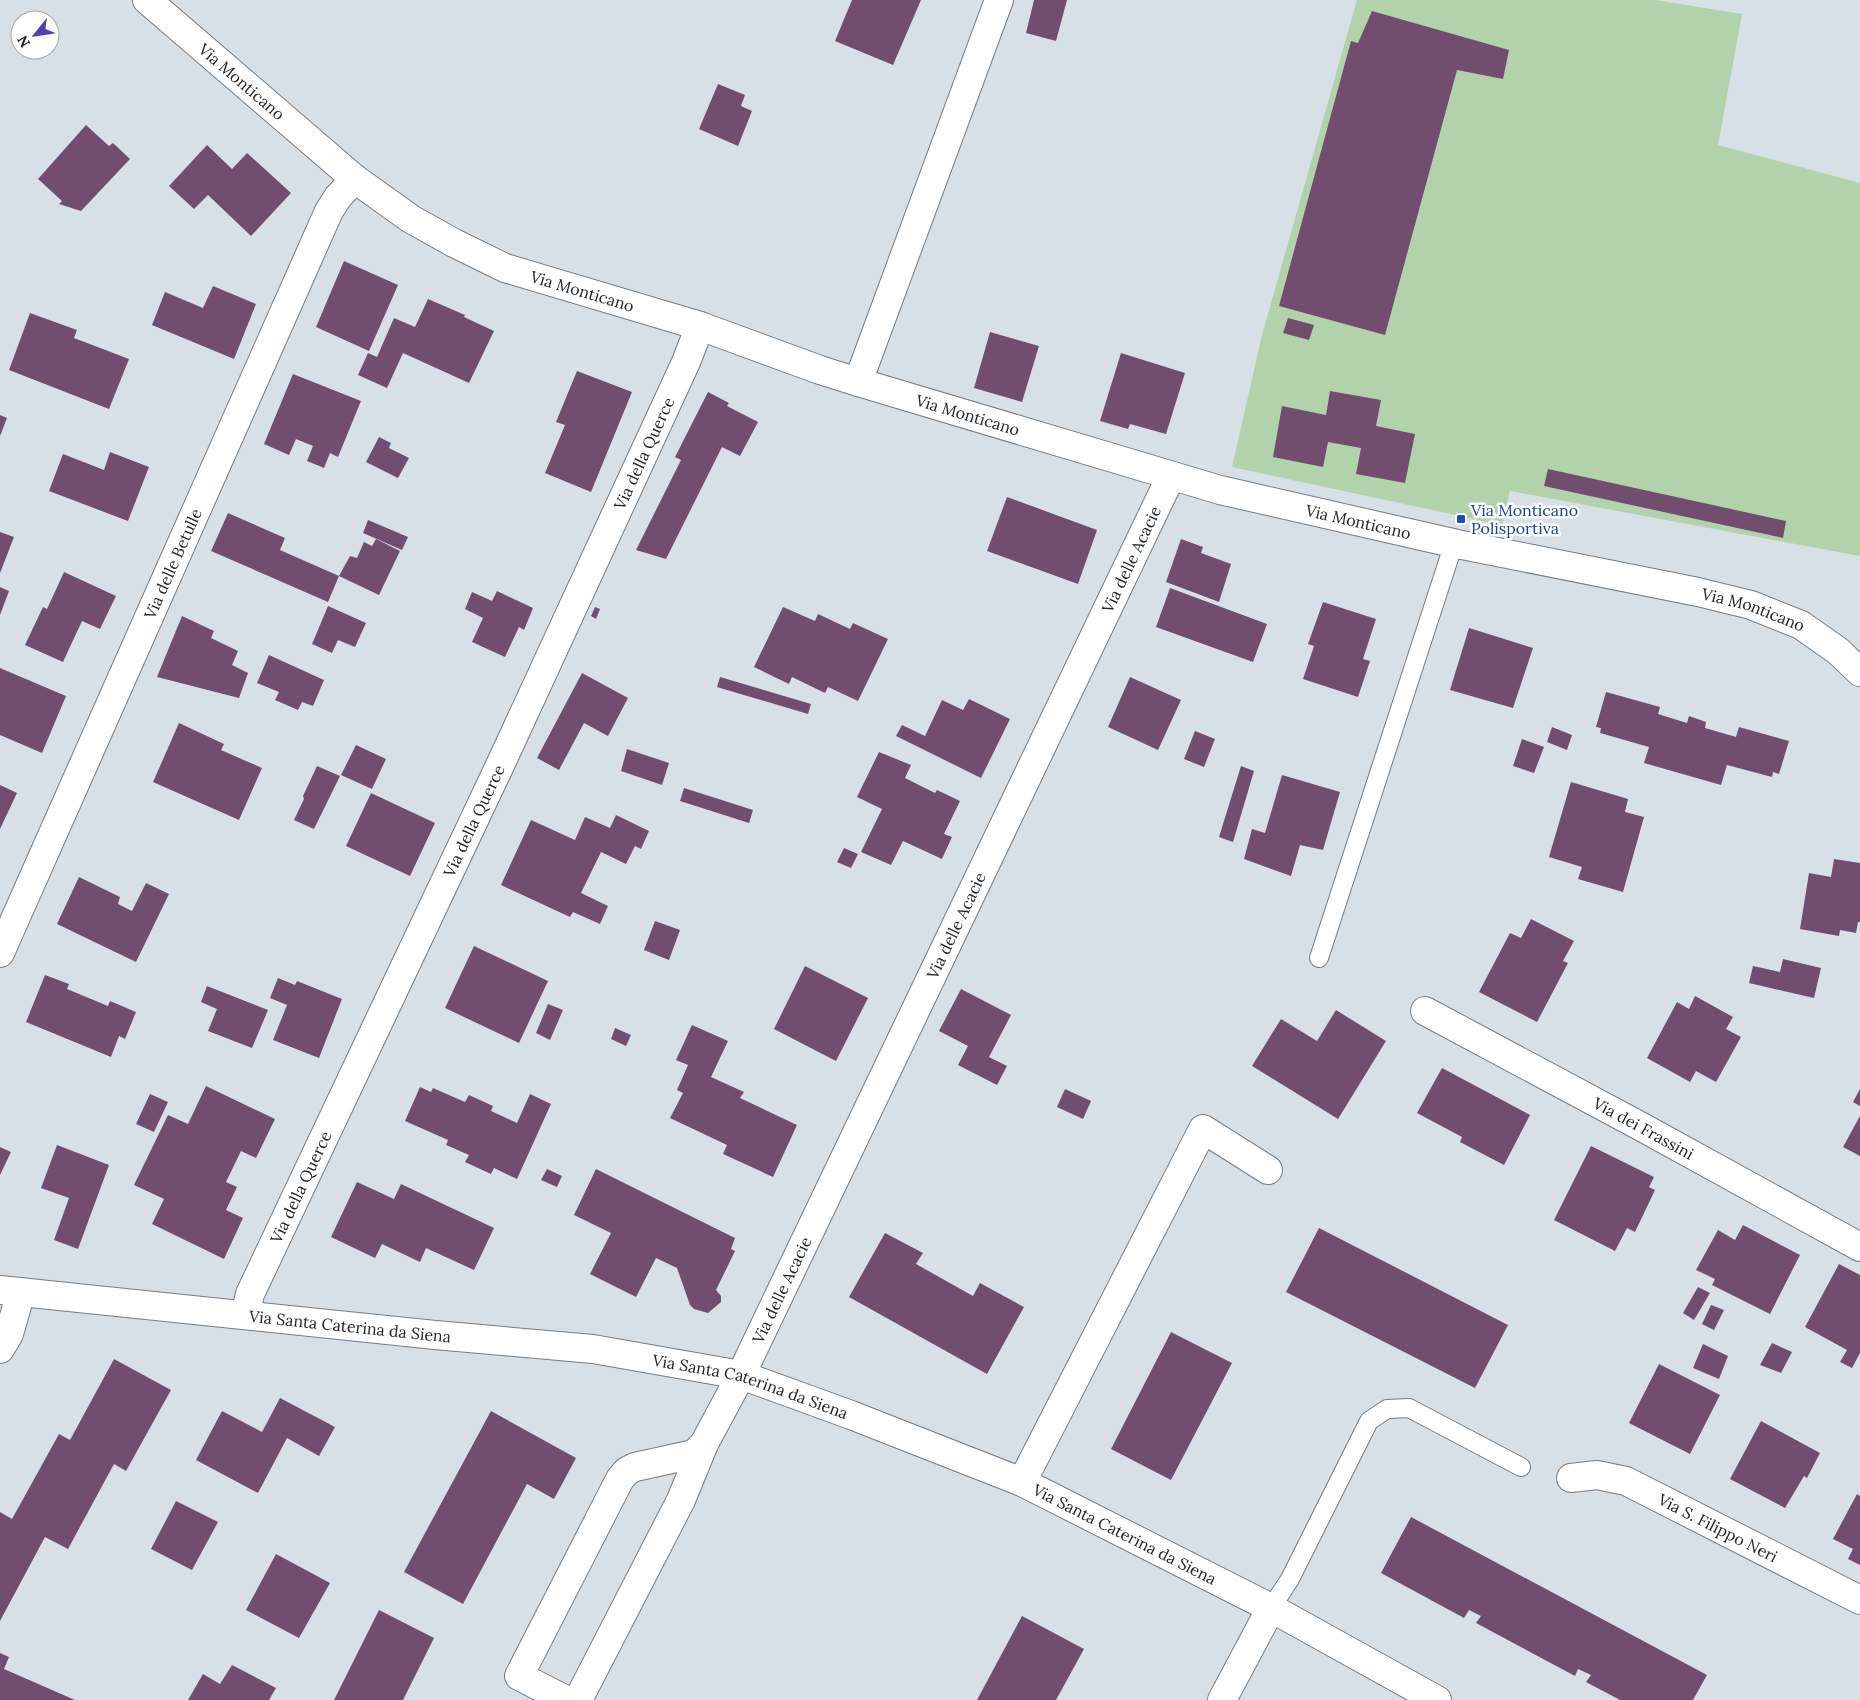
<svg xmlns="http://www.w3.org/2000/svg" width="1860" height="1700" font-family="Lora,serif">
  <rect width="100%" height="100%" fill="#d8e0e7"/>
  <path fill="#b1d2aa" d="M1357 0H1656L1742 14 1718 145 1860 183V556L1510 491 1502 525 1232 467 1262 335Z"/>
  <g fill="#734d70">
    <path d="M852 0H921L893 65 835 41Z"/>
    <path d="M1034 0H1067L1056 41 1026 33Z"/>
    <path d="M1372 11 1509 50 1503 79 1457 70 1385 335 1279 306 1351 41 1358 43Z"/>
    <path d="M718 84 745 95 741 106 752 111 738 146 699 129Z"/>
    <path d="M86 125 109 146 113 143 130 159 81 211 59 204 62 201 38 179Z"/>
    <path d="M207 145 232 169 247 153 291 193 251 236 208 195 194 209 169 186Z"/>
    <path d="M344 261 398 285 369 351 316 327Z"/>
    <path d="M213 286 256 304 234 359 152 325 165 292 203 308Z"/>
    <path d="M428 299 465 315 464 317 494 331 469 383 403 353 387 388 358 375 368 353 377 357 394 318 415 327Z"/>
    <path d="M30 313 77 330 74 338 129 359 109 409 9 370Z"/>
    <path d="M1288 318 1314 325 1309 340 1283 333Z"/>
    <path d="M990 332 1039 346 1022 402 974 388Z"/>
    <path d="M1121 353 1185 373 1166 434 1130 424 1128 429 1100 421Z"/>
    <path d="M577 371 632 392 591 492 545 473 565 425 556 422Z"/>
    <path d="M293 374 361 401 338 457 330 453 324 468 307 461 313 446 296 439 289 455 264 444Z"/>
    <path d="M1330 391 1381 400 1376 426 1415 434 1405 483 1356 474 1361 448 1328 442 1323 467 1273 457 1282 406 1326 415Z"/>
    <path d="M708 392 729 403 727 406 758 422 740 456 722 447 666 559 636 550 681 460 675 457Z"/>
    <path d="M0 415 7 418 0 436Z"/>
    <path d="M379 437 391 443 389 448 409 458 398 478 366 462Z"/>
    <path d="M110 452 149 467 128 521 49 491 63 454 104 470Z"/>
    <path d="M1548 469 1786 521 1783 538 1544 486Z"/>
    <path d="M1007 497 1097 530 1078 584 987 551Z"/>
    <path d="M228 513 285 538 280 550 339 576 350 556 357 558 364 542 372 546 376 539 400 551 379 595 339 576 328 602 211 551Z"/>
    <path d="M368 520 408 537 402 550 363 533Z"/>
    <path d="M0 532 14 537 0 573Z"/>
    <path d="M1181 539 1203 547 1201 553 1231 564 1219 602 1166 582Z"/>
    <path d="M64 572 116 596 100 629 82 621 63 662 25 645 43 607 47 609Z"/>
    <path d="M0 587 9 591 0 615Z"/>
    <path d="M1170 588 1267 624 1253 662 1156 627Z"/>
    <path d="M497 591 533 608 524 630 519 627 505 657 472 642 483 618 465 609 472 592 492 601Z"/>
    <path d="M1323 602 1376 619 1363 659 1370 661 1358 697 1303 679 1314 646 1308 644Z"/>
    <path d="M328 606 366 623 355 647 338 640 332 653 312 644Z"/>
    <path d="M595 607 600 609 596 619 591 616Z"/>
    <path d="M783 607 815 621 818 614 850 629 853 623 888 639 858 701 828 687 825 693 792 677 789 684 754 667Z"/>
    <path d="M182 616 214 631 211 638 238 651 232 665 248 673 239 698 157 677Z"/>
    <path d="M1469 628 1533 648 1513 708 1450 690Z"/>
    <path d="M269 655 324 680 313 706 302 702 298 710 275 700 279 692 257 683Z"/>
    <path d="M0 668 66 696 42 753 0 735Z"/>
    <path d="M582 673 628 698 608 736 584 723 559 770 537 758Z"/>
    <path d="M720 677 811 704 808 714 717 687Z"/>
    <path d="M1130 677 1181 700 1158 750 1108 727Z"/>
    <path d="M1606 692 1660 707 1658 714 1687 723 1689 716 1706 722 1705 728 1736 737 1739 727 1789 741 1779 774 1773 772 1772 777 1727 765 1721 785 1644 763 1649 747 1600 733 1601 728 1596 727Z"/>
    <path d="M969 699 1010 719 981 778 896 736 902 725 925 736 942 700 963 710Z"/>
    <path d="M179 723 224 744 221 750 262 768 239 820 153 782Z"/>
    <path d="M1552 727 1572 735 1567 750 1547 742Z"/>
    <path d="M1195 731 1215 739 1204 767 1184 759Z"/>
    <path d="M1522 739 1544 747 1534 773 1513 766Z"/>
    <path d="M356 745 386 759 372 789 341 775Z"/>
    <path d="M627 749 669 763 662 785 621 771Z"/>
    <path d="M879 752 911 765 905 778 935 793 937 790 960 801 944 834 952 837 942 859 903 841 891 865 861 852 882 809 857 797Z"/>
    <path d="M317 766 340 776 314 829 294 820 304 799 303 796Z"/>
    <path d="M1241 766 1254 771 1233 842 1219 837Z"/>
    <path d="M1282 775 1340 792 1323 850 1300 845 1291 876 1244 859 1252 829 1265 833Z"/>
    <path d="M1571 782 1628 799 1625 812 1644 817 1623 892 1578 879 1582 867 1549 857Z"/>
    <path d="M0 785 17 793 0 829Z"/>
    <path d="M684 788 753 810 749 823 680 801Z"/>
    <path d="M371 793 435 823 410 876 346 846Z"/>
    <path d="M616 815 649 831 641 849 635 846 626 864 601 852 581 893 608 906 600 924 573 912 570 917 501 885 531 820 575 840 585 817 610 828Z"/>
    <path d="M844 848 858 854 851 868 837 862Z"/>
    <path d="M1834 859 1860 863V922H1858L1856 933 1840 930 1839 936 1800 929 1809 873 1831 877Z"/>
    <path d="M79 877 120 897 118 904 132 911 146 883 169 894 136 962 57 924Z"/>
    <path d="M1531 919 1574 941 1563 961 1568 963 1537 1022 1479 992 1510 933 1521 938Z"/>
    <path d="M655 921 680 930 669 960 644 950Z"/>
    <path d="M474 946 548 981 519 1043 445 1008Z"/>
    <path d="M1783 959 1821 968 1814 998 1749 983 1753 966 1780 972Z"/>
    <path d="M805 966 868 998 836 1061 774 1029Z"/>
    <path d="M45 975 69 984 67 989 108 1006 110 1001 136 1012 125 1039 119 1036 111 1057 26 1022Z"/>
    <path d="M278 978 295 985 297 981 342 999 319 1058 273 1040 287 1005 270 998Z"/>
    <path d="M207 986 268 1010 252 1048 208 1031 217 1009 201 1002Z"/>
    <path d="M961 989 1011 1015 989 1057 1007 1066 997 1085 958 1065 968 1046 939 1031Z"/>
    <path d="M1695 996 1733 1017 1726 1029 1741 1037 1716 1082 1696 1071 1690 1082 1647 1058 1677 1002 1689 1009Z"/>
    <path d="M548 1004 563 1010 550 1040 536 1033Z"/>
    <path d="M1336 1010 1386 1041 1338 1119 1252 1066 1281 1019 1317 1041Z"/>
    <path d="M692 1025 728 1041 711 1077 744 1092 740 1098 797 1125 773 1177 723 1154 727 1145 670 1118 683 1093 677 1090 688 1065 676 1060Z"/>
    <path d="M615 1028 631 1035 626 1046 611 1039Z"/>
    <path d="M1442 1068 1530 1115 1504 1165 1460 1142 1462 1137 1417 1113Z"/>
    <path d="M206 1086 275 1119 256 1158 241 1151 226 1182 237 1187 226 1210 243 1218 224 1259 152 1224 164 1199 134 1185 168 1115 188 1124Z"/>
    <path d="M420 1087 431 1092 433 1088 465 1102 469 1095 493 1106 491 1111 517 1123 530 1094 551 1104 517 1179 494 1168 491 1174 465 1162 469 1155 446 1145 448 1140 405 1121Z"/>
    <path d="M1065 1089 1091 1101 1083 1119 1057 1107Z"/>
    <path d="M1860 1089V1106L1853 1102Z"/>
    <path d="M150 1094 168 1102 154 1132 136 1124Z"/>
    <path d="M1860 1116V1156L1843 1147Z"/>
    <path d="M57 1145 109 1165 78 1249 54 1240 69 1198 41 1188Z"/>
    <path d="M1591 1146 1654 1177 1649 1187 1655 1190 1635 1232 1627 1228 1615 1251 1554 1220Z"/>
    <path d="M0 1147 11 1152 0 1175Z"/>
    <path d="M547 1169 562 1176 557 1187 541 1180Z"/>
    <path d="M596 1169 735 1238 731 1249 735 1251 716 1290 721 1296V1302L708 1313 694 1309 690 1305 677 1268 656 1258 636 1297 590 1274 611 1233 574 1215Z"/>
    <path d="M357 1182 394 1199 401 1184 494 1228 474 1270 426 1248 420 1262 382 1244 375 1258 331 1237Z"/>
    <path d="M1743 1225 1800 1255 1770 1314 1712 1285 1715 1279 1696 1270 1718 1230 1735 1240Z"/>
    <path d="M1319 1228 1508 1325 1475 1388 1286 1292Z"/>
    <path d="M885 1233 923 1253 916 1264 973 1296 980 1283 1024 1307 987 1374 849 1297Z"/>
    <path d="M1839 1264 1860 1275V1353L1852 1368 1840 1362 1847 1350 1805 1327Z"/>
    <path d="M1698 1287 1710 1293 1694 1320 1683 1313Z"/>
    <path d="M1711 1305 1724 1310 1714 1330 1702 1324Z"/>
    <path d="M1171 1332 1232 1363 1171 1480 1111 1449Z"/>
    <path d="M1772 1343 1792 1352 1781 1373 1760 1365Z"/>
    <path d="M1703 1344 1728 1356 1719 1379 1693 1368Z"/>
    <path d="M114 1359 171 1390 126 1471 114 1464 68 1549 45 1537 0 1621V1512L12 1519 59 1434 70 1440Z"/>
    <path d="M1659 1364 1720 1395 1690 1454 1629 1423Z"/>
    <path d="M280 1398 335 1427 319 1456 287 1438 258 1493 196 1460 222 1411 262 1432Z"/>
    <path d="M491 1411 576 1458 554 1499 527 1484 463 1604 404 1572Z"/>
    <path d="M1761 1421 1820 1453 1807 1478 1804 1476 1785 1508 1730 1479Z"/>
    <path d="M1857 1494 1860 1496V1565L1848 1559 1853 1549 1833 1539Z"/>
    <path d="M176 1501 218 1522 192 1570 151 1549Z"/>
    <path d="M1411 1517 1707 1675 1693 1700H1620L1586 1682 1591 1675 1578 1669 1575 1676 1476 1623 1481 1616 1469 1610 1464 1618 1381 1573Z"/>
    <path d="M276 1554 330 1583 299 1638 246 1610Z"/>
    <path d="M379 1610 434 1638 403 1700H334Z"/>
    <path d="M1022 1616 1084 1649 1056 1700H977Z"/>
    <path d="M0 1653 9 1657 4 1669 75 1700H0Z"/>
    <path d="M232 1665 276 1688 269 1700H188L203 1674 220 1684Z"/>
  </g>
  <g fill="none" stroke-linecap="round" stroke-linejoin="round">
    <defs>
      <g id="lane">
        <path d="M1319 958 1454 543"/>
        <path d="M1271 1608 1290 1579 1369 1421 1387 1409 1409 1408 1521 1467"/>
      </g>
      <g id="street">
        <path id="s1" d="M147 0 355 179 411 219 454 243 505 268 700 326 820 370 858 382 1220 490 1457 544 1698 592 1751 605 1801 625 1838 651 1860 672"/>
        <path d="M858 382 999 0"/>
        <path id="s2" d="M0 953 329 211 338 197 355 179"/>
        <path id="s3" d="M1425 1011 1640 1126 1860 1247"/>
        <path id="s4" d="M0 1290 435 1335 593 1349 741 1375 851 1415 1022 1482 1271 1608 1437 1700"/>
        <path id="s5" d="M245 1315 250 1294 502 761 686 362 700 326"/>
        <path d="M0 1349 9 1334 21 1292"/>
        <path id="s6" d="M1571 1478 1597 1475 1626 1481 1860 1600"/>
        <path d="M1022 1482 1203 1129 1268 1170"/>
        <path d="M566 1700 519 1676 620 1479 627 1471 635 1467 694 1454 704 1444"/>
        <path id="s7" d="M578 1700 681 1500 704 1444 741 1375 1171 476"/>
        <path d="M1222 1700 1271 1608"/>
      </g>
    </defs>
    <use href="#lane" stroke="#747b81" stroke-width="20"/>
    <use href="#street" stroke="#747b81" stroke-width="30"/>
    <use href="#lane" stroke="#fff" stroke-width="18"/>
    <use href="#street" stroke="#fff" stroke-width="28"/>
  </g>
  <rect fill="#1a4fb4" stroke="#fff" stroke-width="2" x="1456" y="514" width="10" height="10" rx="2.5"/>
  <g text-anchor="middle" stroke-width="5" stroke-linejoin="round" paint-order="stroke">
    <g font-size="16" fill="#222527" stroke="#fff">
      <text dy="6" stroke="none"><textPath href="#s1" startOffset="125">Via Monticano</textPath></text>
      <text dy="6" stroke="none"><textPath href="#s1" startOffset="530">Via Monticano</textPath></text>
      <text dy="6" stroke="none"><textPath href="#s1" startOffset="935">Via Monticano</textPath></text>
      <text dy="6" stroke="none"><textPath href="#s5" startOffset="950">Via della Querce</textPath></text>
      <text dy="6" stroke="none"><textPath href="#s1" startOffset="1340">Via Monticano</textPath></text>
      <text dy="6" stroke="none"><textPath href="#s7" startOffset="1268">Via delle Acacie</textPath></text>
      <text dy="6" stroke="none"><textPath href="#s2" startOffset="426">Via delle Betulle</textPath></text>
      <text dy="6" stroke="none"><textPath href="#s1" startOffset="1745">Via Monticano</textPath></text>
      <text dy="6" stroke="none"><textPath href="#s5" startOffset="545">Via della Querce</textPath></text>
      <text dy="6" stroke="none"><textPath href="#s7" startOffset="862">Via delle Acacie</textPath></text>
      <text dy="6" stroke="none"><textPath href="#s3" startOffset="248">Via dei Frassini</textPath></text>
      <text dy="6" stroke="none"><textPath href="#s5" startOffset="140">Via della Querce</textPath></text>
      <text dy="6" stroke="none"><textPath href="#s7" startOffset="458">Via delle Acacie</textPath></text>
      <text dy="6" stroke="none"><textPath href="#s4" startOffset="352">Via Santa Caterina da Siena</textPath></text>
      <text dy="6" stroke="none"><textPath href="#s4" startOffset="758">Via Santa Caterina da Siena</textPath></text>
      <text dy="6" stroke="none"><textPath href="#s6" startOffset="159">Via S. Filippo Neri</textPath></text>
      <text dy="6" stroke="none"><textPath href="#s4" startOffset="1162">Via Santa Caterina da Siena</textPath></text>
    </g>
    <g font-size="16" fill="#164399" stroke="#fff" text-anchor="start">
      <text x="1471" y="516">Via Monticano<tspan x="1471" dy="18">Polisportiva</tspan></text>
    </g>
  </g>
  <g transform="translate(35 35) rotate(240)"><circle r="24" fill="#ffffff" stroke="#a7a8a9"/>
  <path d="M0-4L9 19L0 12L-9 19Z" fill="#503fb7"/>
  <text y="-8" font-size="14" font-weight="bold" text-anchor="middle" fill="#222527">N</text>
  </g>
</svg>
